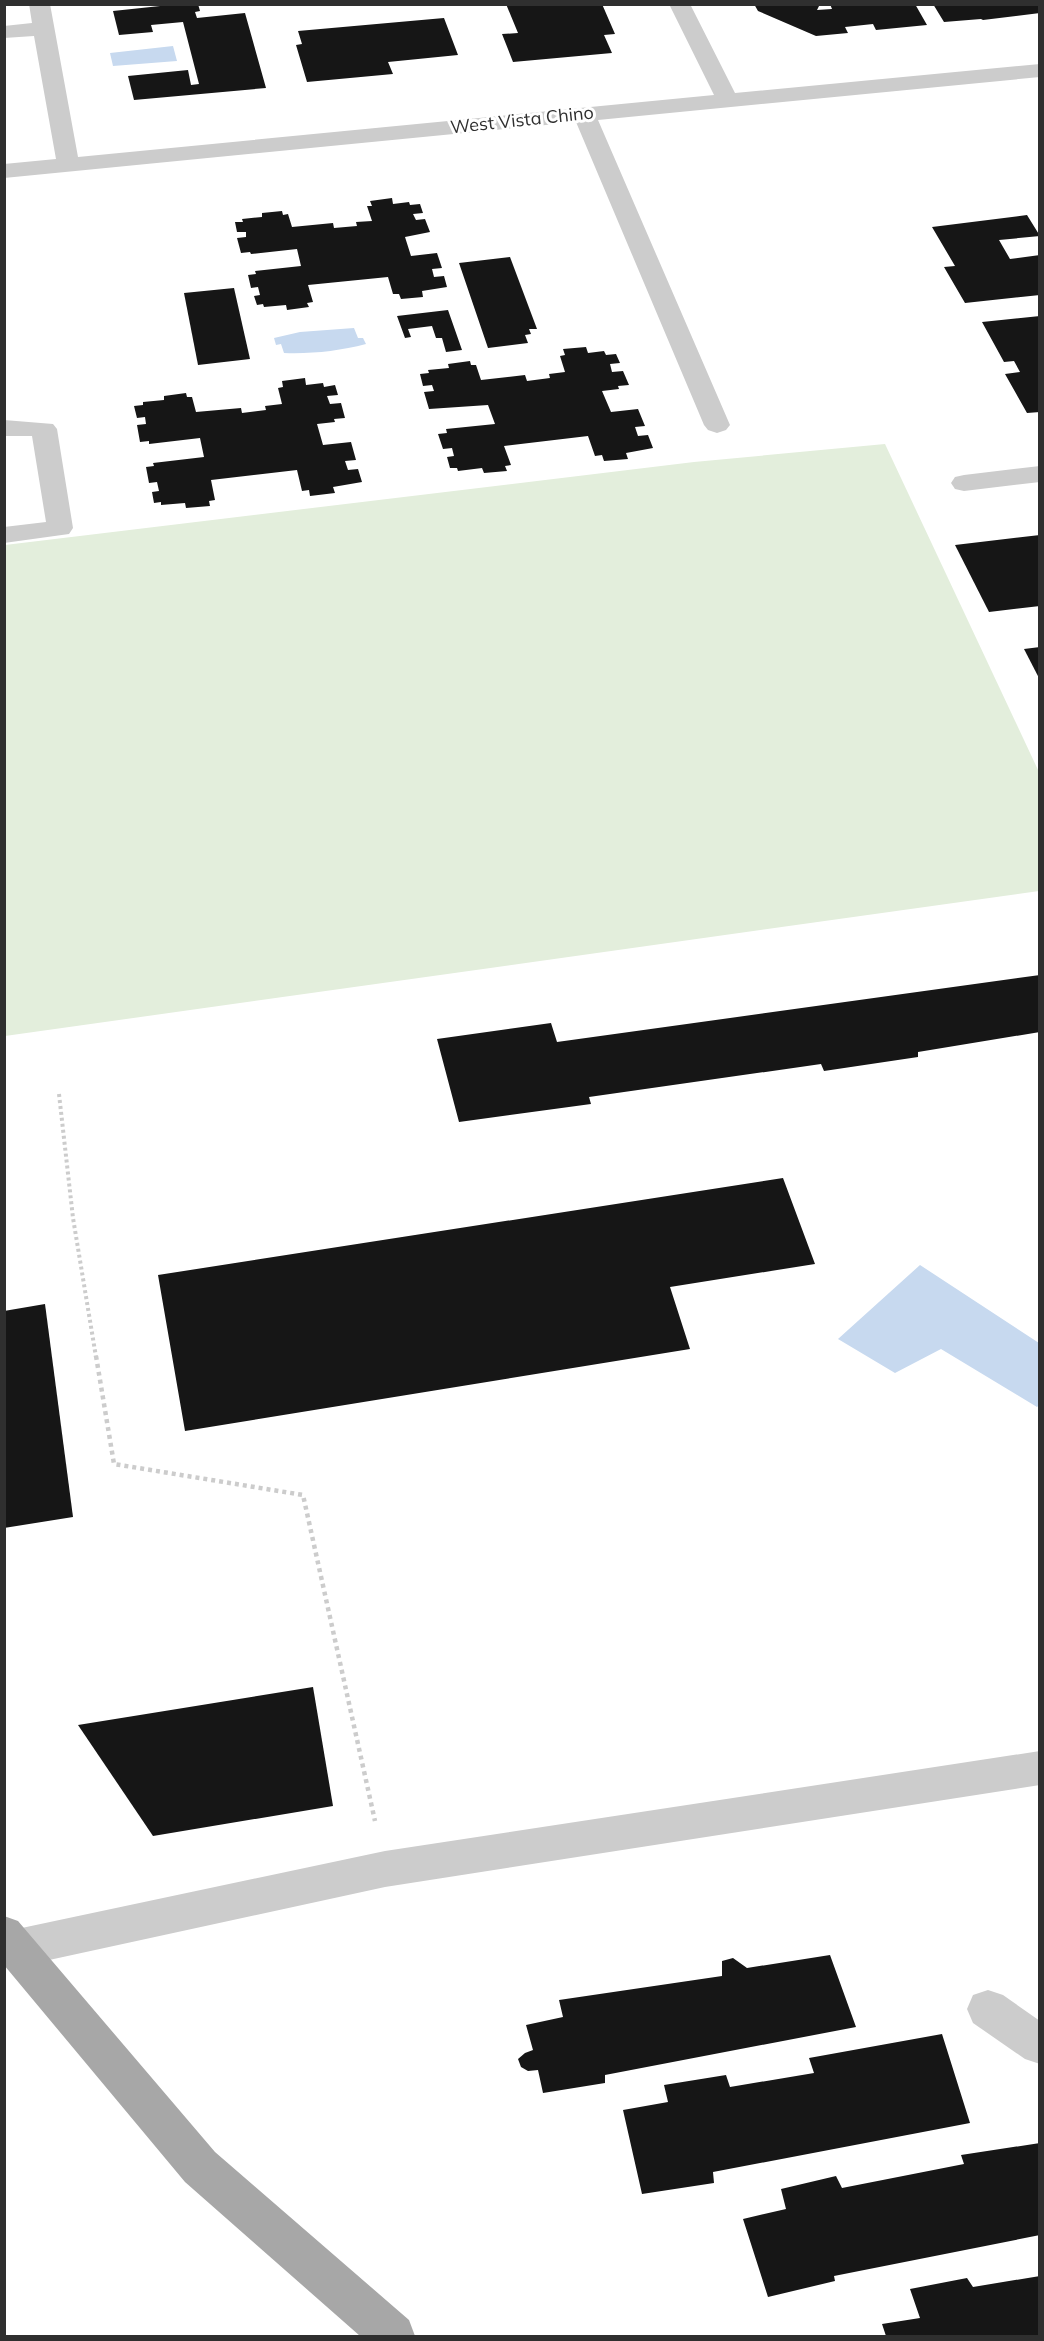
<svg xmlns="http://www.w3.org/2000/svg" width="1044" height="2341" font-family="Mulish,sans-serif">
  <rect width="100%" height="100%" fill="#fff"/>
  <path fill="#e3eedc" d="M885 444 1039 772V891L5 1036V545L694 462Z"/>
  <g fill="#c7d9ef">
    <path d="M173 46 177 61 113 66 110 53Z"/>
    <path d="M354 328 358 338H363L366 344C339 351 312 354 284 353L281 344 276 345 274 338 300 332Z"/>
    <path d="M920 1265 1039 1343 1040 1404 1037 1407 941 1349 895 1373 838 1339Z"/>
  </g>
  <g fill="#161616">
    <path d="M179 4H198L200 11 195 12 197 18 245 13 266 88 134 100 128 76 188 70 191 85 199 84 183 22 151 25 153 32 119 35 113 11Z"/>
    <path d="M506 4H602L615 34 604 35 612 53 513 62 502 34 518 33Z"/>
    <path d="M754 4H820L817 10 832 9 830 4H915L927 25 876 30 873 24 845 27 848 33 816 36 758 11Z"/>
    <path d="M933 4H1040V13L983 20 981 19 944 22Z"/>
    <path d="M444 18 458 55 388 62 393 74 307 82 296 45 302 44 298 31Z"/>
    <path d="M392 198 393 204 409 202 410 205 420 204 423 213 413 214 416 220 425 219 430 232 405 237 411 256 437 253 442 268 432 269 434 277 444 276 447 287 422 291 423 297 401 299 399 294H393L388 277 308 285 313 302 307 303 309 307 287 310 286 305 264 307 263 304 257 305 254 296 260 295 258 287 251 288 248 275 256 274 255 271 301 266 297 249 251 254 250 252 241 253 237 238 246 237V232H237L235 222H243L242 219 262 217V213L282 211 283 215 288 214 292 227 333 223 334 228 357 226 356 222 372 221 367 206H372L370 201Z"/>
    <path d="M1027 215 1040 236 999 240 1010 259 1040 255V295L965 303 944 267 955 266 932 227Z"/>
    <path d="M510 257 537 329H529L531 334 525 335 528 343 488 348 459 263Z"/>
    <path d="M234 288 250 359 198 365 184 293Z"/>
    <path d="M448 310 462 350 446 352 442 338H436L432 326 408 329 411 337 405 338 397 316Z"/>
    <path d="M1040 316V412L1027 413 1005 374 1020 372 1014 361 1004 362 982 322Z"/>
    <path d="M586 347 588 353 604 351 606 355 616 354 620 363 610 364 612 372 623 371 629 385 618 386 619 389 602 391 611 412 638 409 645 426 635 427 638 436 648 435 653 448 626 453 628 459 604 461 602 455 595 456 588 436 504 446 511 465 505 466 507 471 484 473 482 468 458 471 457 468H450L447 457 454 456 452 448 443 449 438 434 447 433 446 429 495 424 488 405 429 409 424 392 434 391 432 385 423 386 420 374 429 373 428 370 449 368 448 364 470 361 471 365H476L481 380 525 375 527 381 550 378 549 374 565 372 560 356 565 355 563 349Z"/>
    <path d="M305 378 306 385 323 383 324 387 335 385 338 395 327 396 330 404 341 403 345 418 334 419 335 422 317 424 323 445 351 442 356 460 345 461 348 470 358 469 362 482 333 487 335 493 310 496 309 490 302 491 297 470 211 480 215 500 209 501 210 506 186 508 185 503 161 505V502L154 503 152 492 159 491 157 482 149 483 146 467 154 466 153 463 204 457 200 438 149 444V441L140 442 137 425 146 424 145 417 137 418 134 406 143 405V402L164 400V396L186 393 187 397H192L196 412 241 408 242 413 266 410 265 406 282 404 278 388 283 387 282 381Z"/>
    <path d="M1040 535V606L989 612 955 545Z"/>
    <path d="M1040 647V680L1024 649Z"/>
    <path d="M1040 975V1032L918 1052V1057L824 1071 821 1064 589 1097 591 1104 459 1122 437 1039 551 1023 557 1042Z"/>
    <path d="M783 1178 815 1264 670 1287 690 1349 185 1431 158 1275Z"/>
    <path d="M45 1304 73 1517 4 1528V1311Z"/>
    <path d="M313 1687 333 1806 153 1836 78 1725Z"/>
    <path d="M830 1955 856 2027 605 2075V2083L543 2093 538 2070 528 2071 521 2067 518 2059 525 2053 533 2050 526 2025 563 2017 559 2000 722 1976V1961L733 1958 747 1968Z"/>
    <path d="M942 2034 970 2123 713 2172 714 2183 642 2194 623 2110 668 2102 664 2085 726 2075 730 2087 814 2073 809 2058Z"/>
    <path d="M1040 2143V2235L834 2276 835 2281 768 2297 743 2219 786 2209 781 2189 836 2176 842 2188 964 2164 961 2155Z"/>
    <path d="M1040 2276V2336H886L882 2324 920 2318 910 2289 967 2278 973 2287Z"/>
  </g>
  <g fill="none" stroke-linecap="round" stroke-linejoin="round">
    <path stroke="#ccc" stroke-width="4" stroke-dasharray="3 3" stroke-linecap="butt" d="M59 1094 73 1218 96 1357"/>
    <path stroke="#ccc" stroke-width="4.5" stroke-dasharray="4 4" stroke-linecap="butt" d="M96 1356 114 1464 303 1495 375 1821"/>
    <g fill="#ccc" fill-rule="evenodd">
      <path d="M29 4H50L78 157 714 95 669 4H690L735 93 1040 64V77L598 120 730 425 726 430 717 433 708 430 704 425 576 122 4 178V164L56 159 34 36 4 38V26L32 23Z"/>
      <path d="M4 420 53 424 57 429 73 528 69 534 4 543V527L46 522 32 436H4Z"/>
      <path d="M1040 466V482L964 491 955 489 951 483 955 477 964 475Z"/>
      <path d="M1040 1751V1785L385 1887 17 1967 4 1962V1934L17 1929 385 1851Z"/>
      <path d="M988 1990 1003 1995 1040 2021V2064L1025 2059 973 2023 967 2009 973 1995Z"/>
    </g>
    <path fill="#a7a7a7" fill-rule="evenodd" d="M4 1916 18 1921 215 2152 409 2320 415 2336H360L185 2182 4 1965Z"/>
  </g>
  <g text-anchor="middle" stroke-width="6" stroke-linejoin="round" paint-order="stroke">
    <g font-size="18" fill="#2f2f2f" stroke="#fff">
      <text transform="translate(522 120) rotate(-6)" y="6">West Vista Chino</text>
    </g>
  </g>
  <rect width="1044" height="2341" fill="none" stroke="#2f2f2f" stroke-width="12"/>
</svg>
